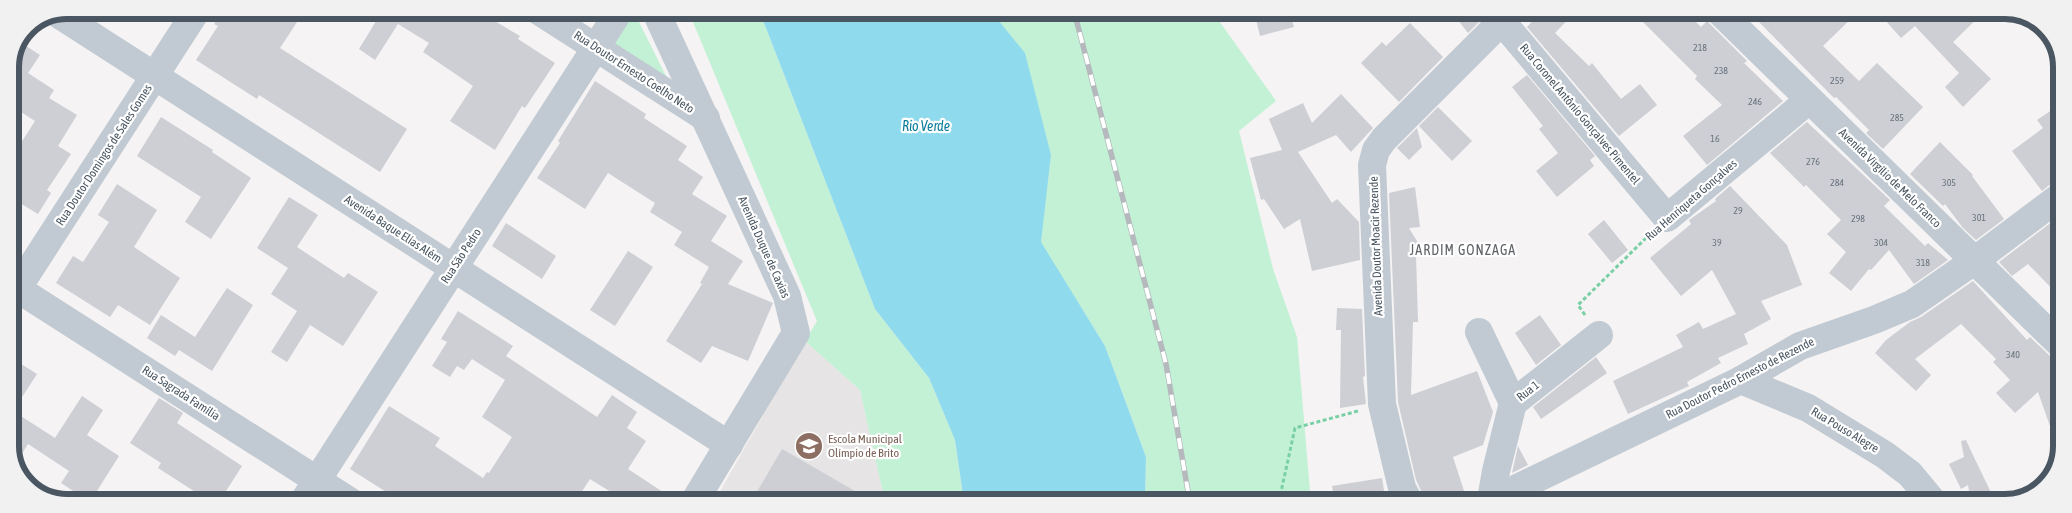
<svg xmlns="http://www.w3.org/2000/svg" width="2072" height="513" font-family="'Asap Condensed',sans-serif">
  <rect width="100%" height="100%" fill="#f5f3f3"/>
  <path fill="#e6e4e5" d="M805 341 860 390 885 502H714Z"/>
  <g fill="#c3f1d5">
    <path d="M688 10H759L875 309 929 378 955 440 964 502H885L860 390 805 341 817 321Z"/>
    <path d="M994 11H1232L1217 18 1276 101 1239 131 1273 269 1297 337 1311 503 1145 502 1146 457 1105 346 1040 242 1051 155Z"/>
    <path d="M634 12 667 78 613 45Z"/>
  </g>
  <path fill="#90daee" d="M759 10 994 11V15L1025 53 1051 155 1041 242 1105 346 1146 457 1145 502H964L955 440 929 378 875 309Z"/>
  <g fill="#cdcfd5">
    <path d="M223 10H305L280 48 407 129 380 172 259 95 257 99 196 60 218 26 214 24Z"/>
    <path d="M376 10H476L520 36 518 39 555 63 525 108 522 106 495 150 450 121 473 86 423 52 429 43 398 24 375 60 359 49 381 13Z"/>
    <path d="M1254 11H1289L1294 27 1260 36Z"/>
    <path d="M1451 11H1478L1481 20 1468 33Z"/>
    <path d="M1542 11H1576L1555 33 1589 66 1592 63 1621 99 1640 84 1657 105 1619 136 1527 27Z"/>
    <path d="M1632 11H1685L1701 27 1707 21 1747 61 1744 63 1783 101 1707 165 1683 136 1722 105 1695 79 1697 76Z"/>
    <path d="M1748 11H1859L1823 46 1859 81 1877 63 1923 107 1883 149 1866 133 1869 130 1836 97 1834 98Z"/>
    <path d="M1877 11H1985L1953 42 1991 79 1963 107 1945 87 1959 73 1915 26 1901 38Z"/>
    <path d="M1410 23 1443 57 1399 102 1361 63 1382 42 1386 46Z"/>
    <path d="M20 42 40 55 28 73 54 90 49 98 77 115 58 146 71 154 47 190 51 193 38 214 10 197V160L35 121 10 105V66Z"/>
    <path d="M1527 75 1595 156 1590 160 1594 166 1557 197 1536 171 1558 153 1539 129 1543 126 1512 87Z"/>
    <path d="M595 81 646 114 644 118 687 146 678 160 703 177 692 194 727 216 711 241 743 261 728 284 773 303 748 361 712 346 701 363 666 341 702 284 700 283 709 267 674 245 682 232 650 212 655 203 608 173 585 209 537 178 560 143 558 141Z"/>
    <path d="M1341 94 1373 128 1351 152 1336 135 1298 152 1332 203 1337 199 1359 222 1360 260 1312 271 1300 219 1284 229 1264 199 1261 200 1250 158 1282 150 1269 119 1303 103 1312 123Z"/>
    <path d="M2062 103V180L2053 182 2042 191 2012 151 2043 128 2037 120Z"/>
    <path d="M1438 107 1472 141 1452 161 1419 126Z"/>
    <path d="M161 117 213 150 212 152 251 178 211 239 185 222 201 197 137 156Z"/>
    <path d="M1807 122 1890 200 1884 206 1925 246 1928 243 1948 260 1914 284 1889 250 1871 270 1869 269 1851 291 1829 273 1846 252 1827 234 1841 220 1806 185 1804 187 1770 153Z"/>
    <path d="M1417 128 1422 147 1409 160 1397 148Z"/>
    <path d="M1940 142 1973 175 1972 176 2004 219 1976 240 1963 228 1945 204 1943 206 1910 174Z"/>
    <path d="M117 184 157 210 134 247 180 278 150 325 118 305 110 317 56 283 73 256 83 262 109 222 98 215Z"/>
    <path d="M1730 186 1787 245 1802 285 1761 301 1771 319 1744 334 1748 344 1718 358 1721 363 1687 382 1689 386 1628 414 1613 381 1683 347 1676 335 1699 322 1703 329 1736 314 1712 270 1681 296 1650 258 1691 224 1689 220 1716 201 1715 199Z"/>
    <path d="M1415 187 1420 227 1409 228 1423 251 1416 255 1418 322H1413L1411 395 1477 371 1493 412 1483 445 1453 457 1468 503H1438V494L1425 499 1416 480 1398 402 1389 193Z"/>
    <path d="M289 197 318 215 297 247 344 278 348 273 378 292 343 346 310 325 287 362 271 352 297 311 271 294 288 268 257 248Z"/>
    <path d="M2061 215V298L2028 264 2012 276 1999 262Z"/>
    <path d="M1604 220 1628 250 1612 263 1588 234Z"/>
    <path d="M506 223 556 256 542 279 492 246Z"/>
    <path d="M628 251 653 267 615 326 590 310Z"/>
    <path d="M1973 281 2027 340 2030 337 2050 356 2061 360V449H2058L2038 392 2015 413 1996 393 2010 380 1993 362 1996 359 1961 324 1915 359 1931 375 1916 391 1875 353 1886 340 1910 322 1921 317Z"/>
    <path d="M227 288 253 305 212 371 179 350 175 356 147 338 161 315 195 337Z"/>
    <path d="M1337 308 1362 309 1365 376 1363 377 1366 404 1340 408 1341 330H1336Z"/>
    <path d="M458 311 513 346 506 356 597 417 612 395 637 412 627 428 646 441 628 469 678 502H627L590 479 575 502H402L350 469 389 406 440 438 435 446 483 478 487 472 489 473 512 437 482 417 505 380 472 359 464 370 457 366 450 377 432 366 447 342 441 339Z"/>
    <path d="M1540 315 1561 345 1536 365 1515 333Z"/>
    <path d="M10 357 37 374 13 411 55 438 82 396 103 410 87 435 119 456 90 502 61 483 69 471 28 444 23 452 10 443Z"/>
    <path d="M1596 357 1607 373 1541 419 1533 407Z"/>
    <path d="M159 398 183 413 177 423 242 466 219 502H211L158 468 161 463 130 443Z"/>
    <path d="M1966 440 1972 453 1996 503H1971L1968 485 1961 489 1949 464 1964 457 1961 441Z"/>
    <path d="M1518 446 1528 465 1512 473Z"/>
    <path d="M782 449 874 502H751Z"/>
    <path d="M1382 478 1386 503H1335L1332 486Z"/>
  </g>
  <g fill="none" stroke-linecap="round" stroke-linejoin="round">
    <g stroke="#7ad0a6" stroke-width="3" stroke-dasharray="4 2.5" stroke-linecap="butt">
      <path d="M1585 315 1578 305 1648 236"/>
      <path d="M1259 503 1279 501 1295 428 1358 411"/>
    </g>
    <g stroke="#c1cad2" stroke-width="28">
      <path d="M537 10 706 118"/>
      <path d="M655 10 787 296 796 333 694 502"/>
      <path d="M1493 11 1667 218 1809 100"/>
      <path d="M1719 11 2061 345"/>
      <path d="M58 14 729 445"/>
      <path d="M10 284 351 502"/>
      <path d="M10 300 197 10"/>
      <path d="M1479 332 1513 403"/>
      <path d="M1741 380 1808 408 1885 455 1910 474 1934 503"/>
      <path d="M1491 500 1496 471 1513 403 1599 335"/>
      <path d="M303 502 620 10"/>
      <path d="M1410 503 1402 488 1382 404 1372 165 1376 150 1384 139 1512 11"/>
      <path d="M1486 503 1741 380 1800 346 1874 320 1912 304 1974 261 2062 195"/>
    </g>
    <defs>
      <path id="rail" d="M1074 11 1166 364 1190 503"/>
    </defs>
    <use href="#rail" stroke="#b5b8bd" stroke-width="5.5"/>
    <use href="#rail" stroke="#fff" stroke-width="4" stroke-dasharray="11" stroke-linecap="butt"/>
  </g>
  <defs>
    <symbol id="university-disc" viewBox="-11 -11 22 22"><circle r="9.5" fill="#8d6e63" stroke="#fff"/><path d="M0-5L7-2L0 1L-7-2ZM-4 1L0 2.5L4 1V4Q0 6-4 4Z" fill="#fff"/></symbol>
  </defs>
  <g fill-rule="evenodd">
    <use href="#university-disc" x="793" y="430" width="32" height="32"/>
  </g>
  <g text-anchor="middle" stroke-width="4.5" stroke-linejoin="round" paint-order="stroke">
    <g font-size="10" fill="#6b747e">
      <text x="1700" y="51">218</text>
      <text x="1721" y="74">238</text>
      <text x="1837" y="84">259</text>
      <text x="1755" y="105">246</text>
      <text x="1897" y="121">285</text>
      <text x="1715" y="142">16</text>
      <text x="1813" y="165">276</text>
      <text x="1837" y="186">284</text>
      <text x="1949" y="186">305</text>
      <text x="1738" y="214">29</text>
      <text x="1979" y="221">301</text>
      <text x="1858" y="222">298</text>
      <text x="1717" y="246">39</text>
      <text x="1881" y="246">304</text>
      <text x="1923" y="266">318</text>
      <text x="2013" y="358">340</text>
    </g>
    <g font-size="12" fill="#4a5661" stroke="#fff">
      <text transform="translate(634 72) rotate(33)" y="4">Rua Doutor Ernesto Coelho Neto</text>
      <text transform="translate(1580 114) rotate(50)" y="4">Rua Coronel Antônio Gonçalves Pimentel</text>
      <text transform="translate(104 155) rotate(-57)" y="4">Rua Doutor Domingos de Sales Gomes</text>
      <text transform="translate(1890 178) rotate(44)" y="4">Avenida Virgílio de Melo Franco</text>
      <text transform="translate(1691 200) rotate(-41)" y="4">Rua Henriqueta Gonçalves</text>
      <text transform="translate(393 229) rotate(33)" y="4">Avenida Baque Elías Além</text>
      <text transform="translate(1376 246) rotate(-92)" y="4">Avenida Doutor Moacir Rezende</text>
      <text transform="translate(764 247) rotate(66)" y="4">Avenida Duque de Caxias</text>
      <text transform="translate(461 256) rotate(-57)" y="4">Rua São Pedro</text>
      <text transform="translate(1740 378) rotate(-27)" y="4">Rua Doutor Pedro Ernesto de Rezende</text>
      <text transform="translate(1528 391) rotate(-38)" y="4">Rua 1</text>
      <text transform="translate(181 393) rotate(33)" y="4">Rua Sagrada Família</text>
      <text transform="translate(1845 430) rotate(31)" y="4">Rua Pouso Alegre</text>
    </g>
    <g font-size="12" fill="#785e54" stroke="#fff" text-anchor="start">
      <text x="828" y="443">Escola Municipal<tspan x="828" dy="14">Olímpio de Brito</tspan></text>
    </g>
    <g font-size="14" font-style="italic" fill="#0c7c9b" stroke="#fff">
      <text x="926" y="131">Rio Verde</text>
    </g>
    <g font-size="14" letter-spacing="1" fill="#5f6368" stroke="#fff">
      <text x="1463" y="255">JARDIM GONZAGA</text>
    </g>
  </g>
  <path d="M0 0H2072V513H0ZM67 19H2005A48 48 0 0 1 2053 67V446A48 48 0 0 1 2005 494H67A48 48 0 0 1 19 446V67A48 48 0 0 1 67 19Z" fill="#f1f1f2" fill-rule="evenodd"/>
  <path fill="none" stroke="#4a5661" stroke-width="6" d="M67 19H2005A48 48 0 0 1 2053 67V446A48 48 0 0 1 2005 494H67A48 48 0 0 1 19 446V67A48 48 0 0 1 67 19Z"/>
</svg>
